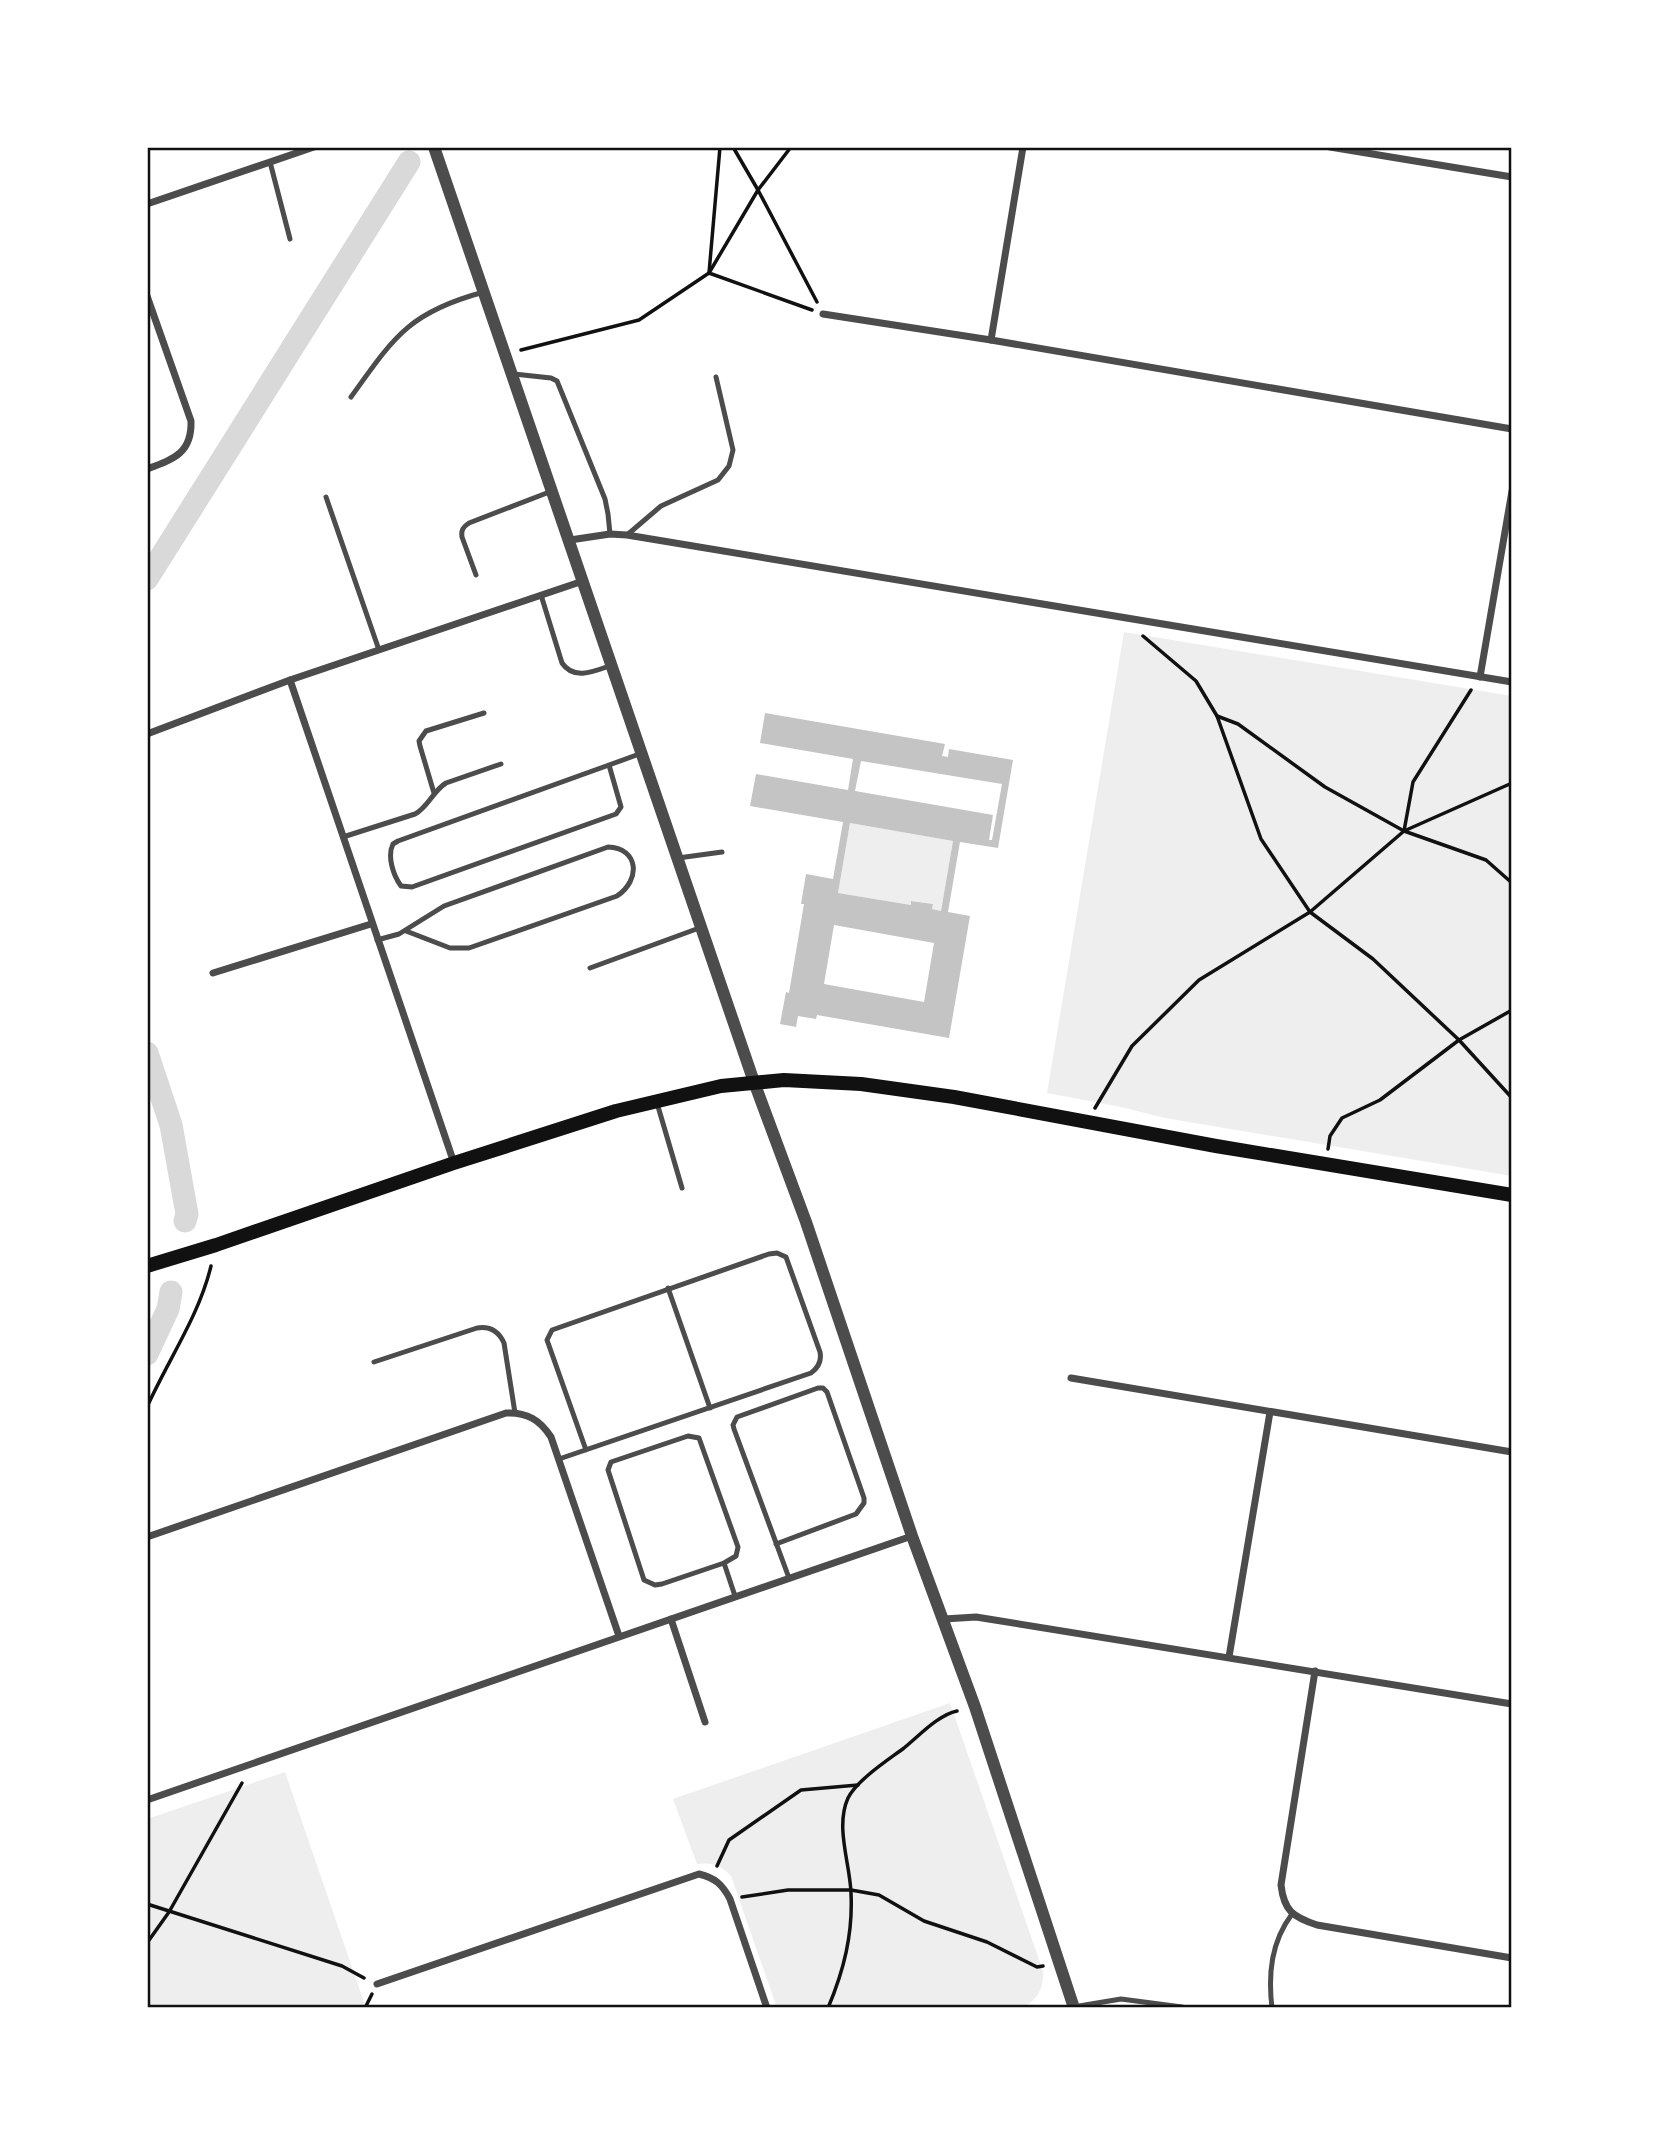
<svg xmlns="http://www.w3.org/2000/svg" width="1659" height="2155" font-family="Overpass,sans-serif">
  <rect width="100%" height="100%" fill="#fff"/>
  <g fill="#eee">
    <path d="M1124 632 1512 696V1176L1165 1118 1121 1107 1047 1093Z"/>
    <path d="M850 823 953 841 941 911 932 909 933 904 912 901 911 905 838 893Z"/>
    <path d="M950 1703 1043 1971C1044 1986 1039 1997 1027 2005L1028 2008H777L731 1876C721 1865 711 1862 697 1864L673 1799Z"/>
    <path d="M285 1772 366 2008H147V1819Z"/>
  </g>
  <g fill="none" stroke-linecap="round" stroke-linejoin="round">
    <g stroke="#d9d9d9" stroke-width="23">
      <path d="M147 579 409 162"/>
      <path d="M147 1053 171 1125 187 1214 185 1221"/>
      <path d="M147 1354 168 1309 171 1292"/>
    </g>
  </g>
  <path fill="#c4c4c4" fill-rule="evenodd" d="M765 713 945 744 942 756 948 757 949 749 1013 760 998 848 960 842 948 912 970 916 949 1038 817 1015 816 1019 798 1016 796 1027 780 1024 786 992 789 993 804 904H801L806 874 833 879 843 822 750 806 756 774 848 790 853 759 760 743ZM861 761 1002 784 992 840H989L993 815 855 791ZM850 823 953 841 941 911 932 909 933 904 911 901V905L838 893ZM834 925 934 943 924 1002 824 984Z"/>
  <g fill="none" stroke-linecap="round" stroke-linejoin="round">
    <g stroke="#111" stroke-width="3.5">
      <path d="M733 147 758 190 817 302"/>
      <path d="M791 147 758 190 709 273 812 310"/>
      <path d="M521 350 639 320 709 273 720 147"/>
      <path d="M1143 636 1196 681 1217 716 1261 839 1310 912 1373 959 1459 1040 1512 1098"/>
      <path d="M1217 716 1238 724 1325 787 1404 831 1486 860 1512 883"/>
      <path d="M1404 831 1413 782 1471 690"/>
      <path d="M1095 1108 1132 1046 1199 980 1310 912 1404 831 1512 783"/>
      <path d="M1328 1149 1330 1136 1342 1118 1380 1100 1459 1040 1512 1010"/>
      <path d="M147 1407C168 1360 199 1316 211 1266"/>
      <path d="M717 1866 729 1840 801 1790 858 1785"/>
      <path d="M742 1897 788 1890H851L879 1895 924 1921 987 1942 1037 1967 1043 1966"/>
      <path d="M147 1904 342 1966 364 1978"/>
      <path d="M147 1943 169 1912 242 1783"/>
      <path d="M365 2008 372 1994"/>
      <path d="M828 2008C844 1970 853 1934 851 1893 850 1863 835 1827 848 1798 857 1780 888 1760 904 1748 919 1736 938 1715 957 1711"/>
    </g>
    <g stroke="#4c4c4c" stroke-width="5">
      <path d="M270 162 290 239"/>
      <path d="M514 374 551 378 557 381 605 499 608 514 610 534"/>
      <path d="M351 397C394 337 409 312 484 292"/>
      <path d="M326 497 379 650"/>
      <path d="M627 535 661 506 718 480 729 466 733 450 716 377"/>
      <path d="M476 575 462 537C461 530 463 527 469 523L552 491"/>
      <path d="M541 595 562 663C574 681 595 671 612 665"/>
      <path d="M609 765 621 807 616 814 412 887 401 886C393 875 387 856 393 844L398 841 609 765 642 753"/>
      <path d="M434 793 420 746 419 741 426 731 484 713"/>
      <path d="M343 837 415 814C428 807 433 791 446 783L501 764"/>
      <path d="M678 858 722 852"/>
      <path d="M377 940 399 934 444 906 608 847C639 848 641 880 617 896L469 948H450L406 931"/>
      <path d="M590 968 702 927"/>
      <path d="M657 1103 682 1188"/>
      <path d="M668 1288 710 1408"/>
      <path d="M374 1362 477 1328C490 1326 499 1332 504 1343L515 1413"/>
      <path d="M559 1459 811 1373C818 1368 822 1362 820 1352L786 1257 777 1253 769 1254 552 1330 547 1340 586 1450"/>
      <path d="M776 1544 856 1514 864 1503V1498L827 1392 823 1388H818L737 1417 733 1425 734 1429 789 1578"/>
      <path d="M724 1563 736 1556 738 1547 699 1438 688 1436 611 1462 608 1470 644 1580 655 1585 662 1584 724 1563 735 1596"/>
      <path d="M1073 2007 1121 1999 1182 2007"/>
      <path d="M1272 2008C1268 1974 1271 1942 1292 1914"/>
    </g>
    <g stroke="#4c4c4c" stroke-width="7">
      <path d="M1330 147 1512 177"/>
      <path d="M147 204 314 147"/>
      <path d="M147 296 191 421C192 453 174 459 147 469"/>
      <path d="M823 314 991 340 1512 429"/>
      <path d="M991 340 1023 147"/>
      <path d="M570 540 610 534 627 535 1512 682"/>
      <path d="M1480 677 1512 491"/>
      <path d="M290 680 454 1163"/>
      <path d="M147 734 290 680 583 581"/>
      <path d="M213 973 371 924"/>
      <path d="M1071 1378 1512 1452"/>
      <path d="M147 1537 506 1413C527 1412 540 1420 551 1437L619 1636"/>
      <path d="M671 1619 705 1722"/>
      <path d="M944 1619 976 1617 1512 1704"/>
      <path d="M1229 1657 1270 1412"/>
      <path d="M1315 1671 1281 1885C1284 1911 1293 1917 1317 1925L1512 1958"/>
      <path d="M147 1800 912 1536"/>
      <path d="M377 1984 699 1874C715 1878 722 1884 730 1899L767 2008"/>
    </g>
    <path stroke="#4c4c4c" stroke-width="12" d="M434 147 754 1082 806 1222 912 1536 975 1707 1074 2008"/>
    <path stroke="#111" stroke-width="14" d="M147 1266 216 1245 454 1163 616 1111 721 1086 784 1080 861 1084 954 1097 1216 1146 1512 1195"/>
  </g>
  <rect width="1659" height="2155" fill="none" stroke="#ffffff" stroke-width="298"/>
  <rect x="149" y="149" width="1361" height="1857" fill="none" stroke="#111" stroke-width="2.5"/>
</svg>
